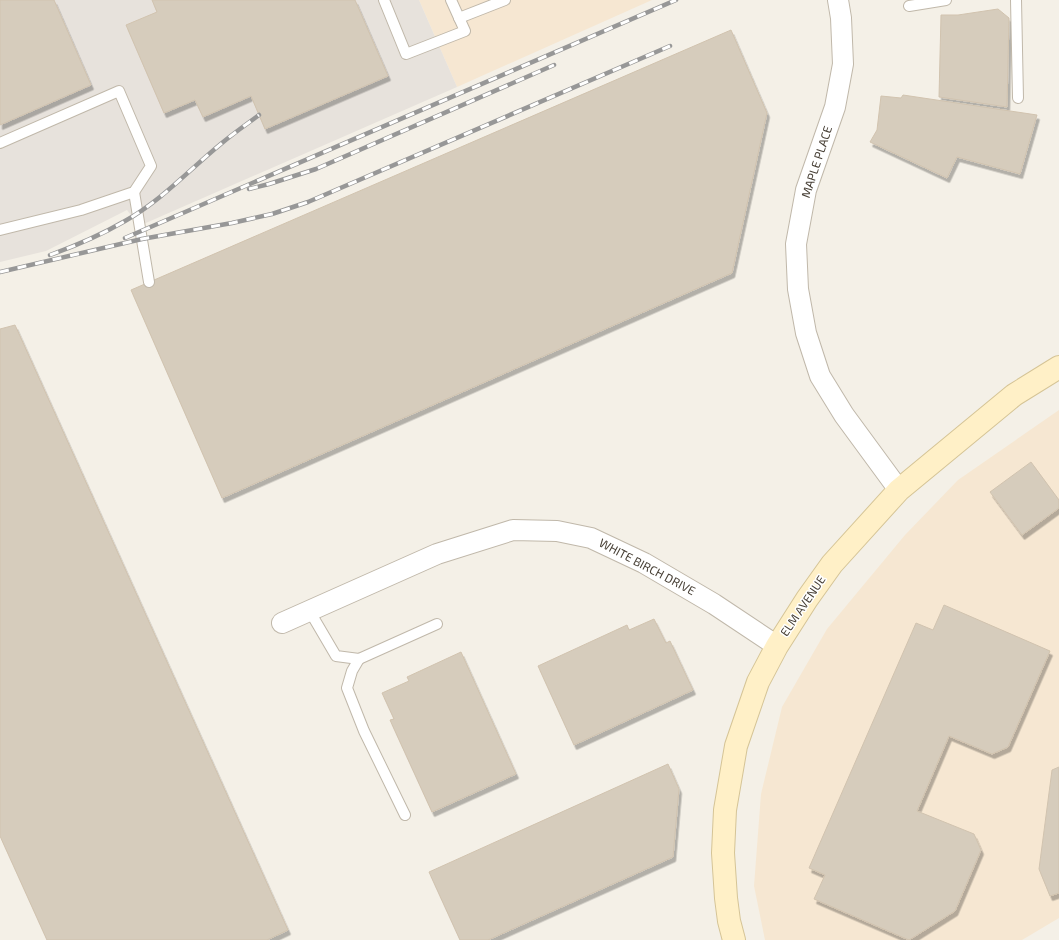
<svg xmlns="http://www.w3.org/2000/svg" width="1059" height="940" font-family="'Exo 2',sans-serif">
  <defs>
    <filter id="shadow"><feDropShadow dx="2.5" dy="4.5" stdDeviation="0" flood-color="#0004"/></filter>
  </defs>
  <rect width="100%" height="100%" fill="#f4f0e7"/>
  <g fill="#f6e7d2">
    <path d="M419 0H652L457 87Z"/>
    <path d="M1059 410V918L1022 940H765L754 886 761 794 782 707 827 629 905 535 958 480Z"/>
  </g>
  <path fill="#e7e2dc" d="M0 0H419L457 87 139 226 127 210 46 251 0 262Z"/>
  <g fill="#d6ccbc" stroke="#d1c3af" filter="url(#shadow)">
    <path d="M0 0H54L91 85 0 125Z"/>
    <path d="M152 0H355L388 76 265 129 251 96 203 117 195 100 164 113 126 25 157 12Z"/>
    <path d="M998 9 1009 18 1007 107 939 97 941 15H958Z"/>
    <path d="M731 30 767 113 732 273 222 498 131 290Z"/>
    <path d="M903 95 1037 115 1020 174 957 157 947 178 870 142 877 130 881 96 901 98Z"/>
    <path d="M15 325 288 930 267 940H47L0 836V329Z"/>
    <path d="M1031 462 1059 500V508L1022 535 990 492Z"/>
    <path d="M944 605 1050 651 1008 747 992 754 949 736 917 811 974 834 981 850 955 911 909 940 814 899 825 875 809 868 916 623 933 630Z"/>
    <path d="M654 619 666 643 670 641 693 690 574 745 538 666 627 625 629 630Z"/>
    <path d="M461 652 516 774 432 812 390 720 394 719 382 693 409 681 407 677Z"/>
    <path d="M668 764 679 789 673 857 488 940H460L429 872Z"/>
    <path d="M1059 767V893L1050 896 1039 869 1052 770Z"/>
  </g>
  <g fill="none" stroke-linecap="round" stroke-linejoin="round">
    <defs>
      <g id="lane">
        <path d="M384 0 406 54 465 31 451 0"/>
        <path d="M1016 0 1018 98"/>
        <path d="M909 6 946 0"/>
        <path d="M459 18 505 0"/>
        <path d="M0 143 119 91 151 166 134 192 81 210 0 230"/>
        <path d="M134 192 149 282"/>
        <path d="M309 610 336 656 359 659 437 624"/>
        <path d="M359 659 352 671 347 688 364 731 405 815"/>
      </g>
      <g id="street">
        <path d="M838 0 841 18 843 64 835 107 806 190 796 244 798 289 806 333 820 376 844 415 899 490"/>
        <path d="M282 623 437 554 513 530 557 531 591 538 644 563 714 604 777 646"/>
      </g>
      <path id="secondary" d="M734 940 729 921 726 898 723 853 725 810 736 746 758 682 777 646 807 599 832 564 899 490 1014 395 1059 367"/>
    </defs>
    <use href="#lane" stroke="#c0b8aa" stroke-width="12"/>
    <use href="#street" stroke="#c0b8aa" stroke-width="22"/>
    <use href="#secondary" stroke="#d5c496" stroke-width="24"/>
    <use href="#lane" stroke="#fff" stroke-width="10"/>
    <use href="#street" stroke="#fff" stroke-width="20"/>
    <use href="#secondary" stroke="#fff0c7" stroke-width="22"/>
    <defs>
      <g id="rail">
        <path d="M249 189 269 184 316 169 554 65"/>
        <path d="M125 238 676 0"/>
        <path d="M50 255C75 246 101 235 125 221 161 201 190 169 222 143 234 133 247 124 259 115"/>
        <path d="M0 272 142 239 232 223 272 214 308 202 670 46"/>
      </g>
    </defs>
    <use href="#rail" stroke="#979797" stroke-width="4.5"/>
    <use href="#rail" stroke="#fff" stroke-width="3" stroke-dasharray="9" stroke-linecap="butt"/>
  </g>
  <g text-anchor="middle" stroke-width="3" stroke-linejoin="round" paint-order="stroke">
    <g font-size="12" fill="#484036" stroke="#fff">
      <text transform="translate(817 162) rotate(-72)" y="4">MAPLE PLACE</text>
      <text transform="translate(647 567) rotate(28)" y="4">WHITE BIRCH DRIVE</text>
      <text transform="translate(803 606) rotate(-56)" y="4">ELM AVENUE</text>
    </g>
  </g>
</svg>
